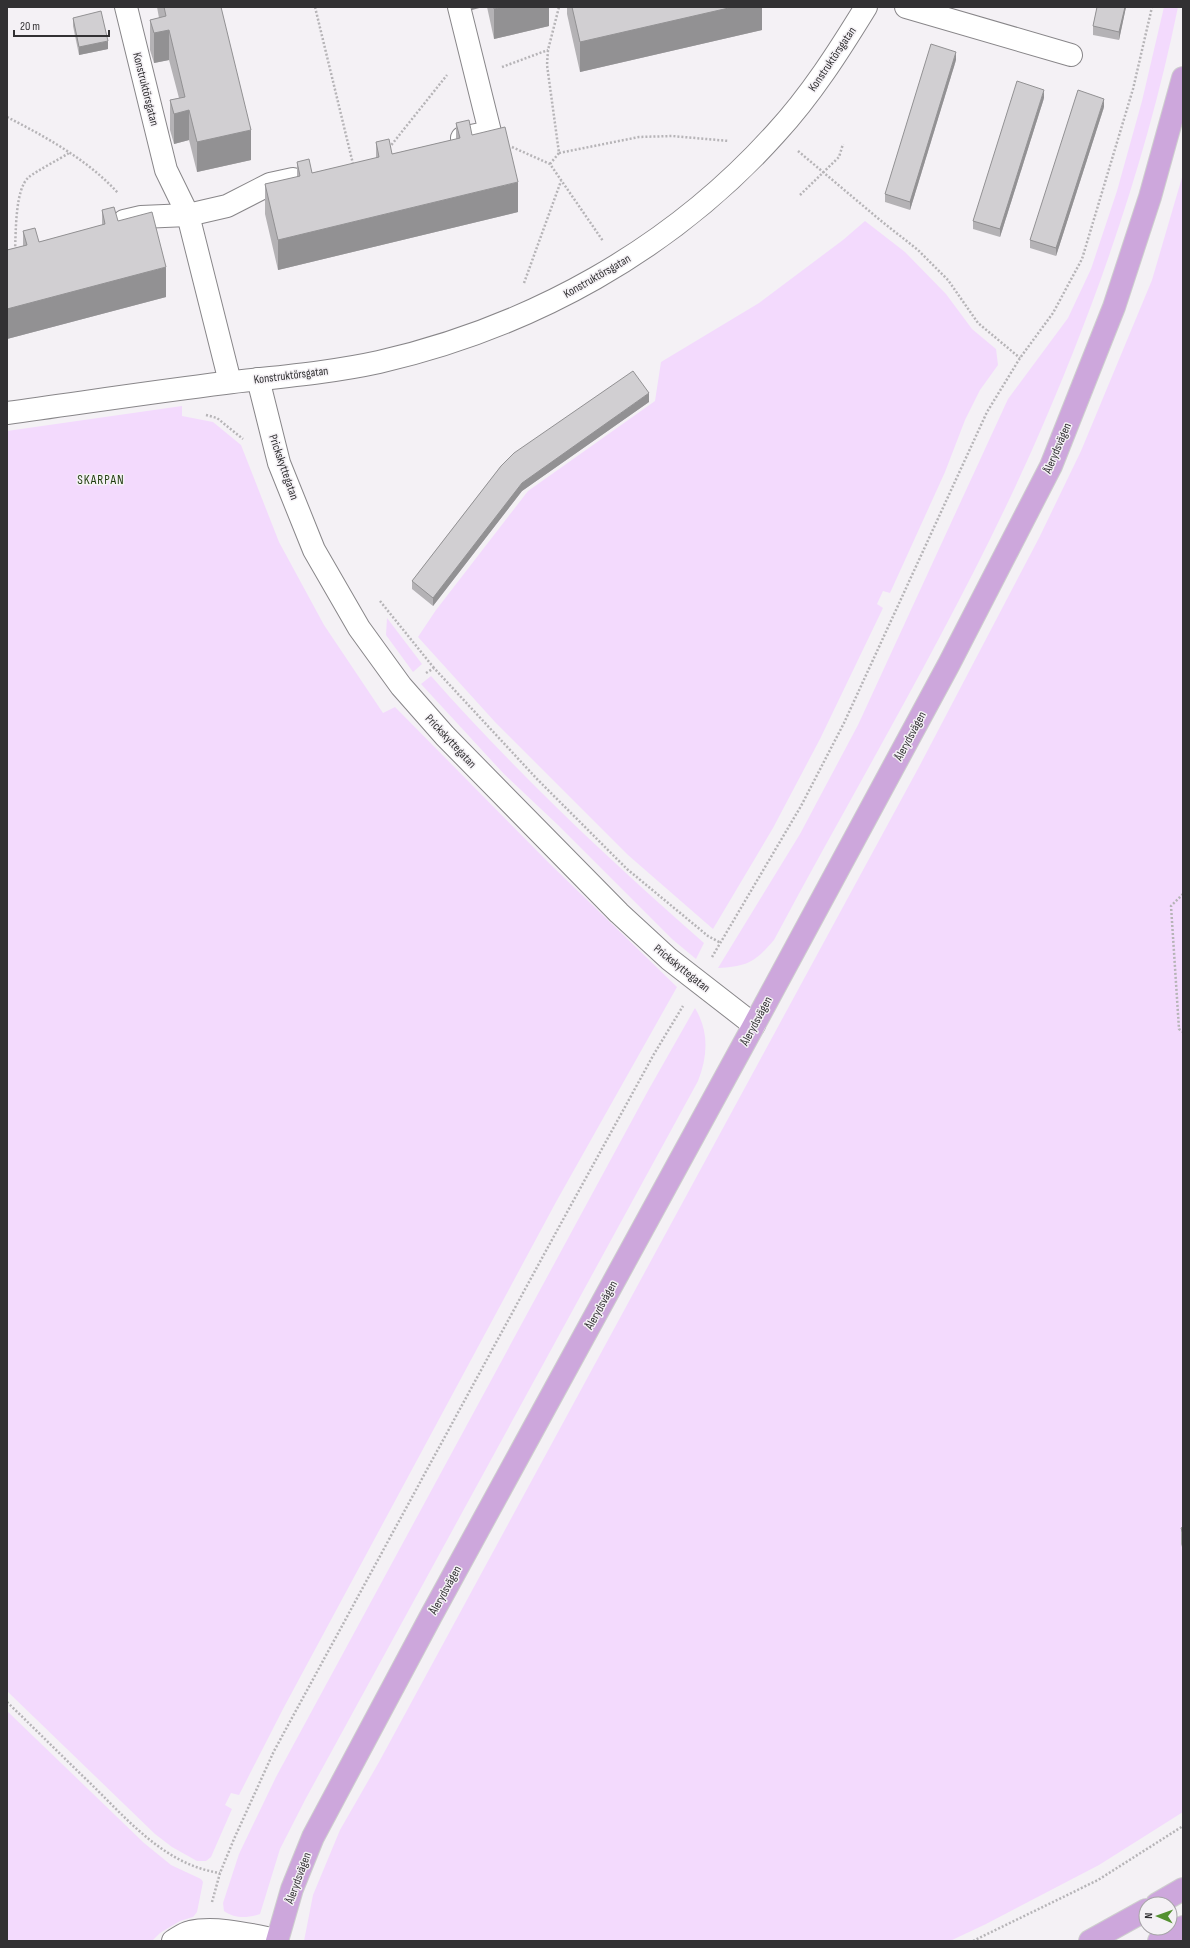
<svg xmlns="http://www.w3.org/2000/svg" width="1190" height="1948" font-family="'Sofia Sans Condensed',sans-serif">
  <rect width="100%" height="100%" fill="#f4f1f5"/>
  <g fill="#f3dafd">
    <path d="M1164 7H1178C1147 159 1095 308 1032 450 957 618 861 777 774 940 755 962 748 966 718 968L800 834 858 725 1008 399 1068 318 1091 269 1117 191 1142 101Z"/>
    <path d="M1183 174V1812L1099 1865 986 1924 950 1941H304L313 1895 340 1830 379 1762 920 765 1039 538 1081 451 1152 280Z"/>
    <path d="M865 221 905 252 946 294 972 329 996 349 998 365 980 390 965 420 945 472 890 593 883 591 877 604 883 608 820 739 773 828 713 929 628 855 495 722 418 637 436 610 528 491 655 401 661 362 759 303 843 240Z"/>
    <path d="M182 406V416L213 422 241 445 279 542 324 625 383 713 395 707 550 864 677 987 556 1202 283 1709 239 1795 231 1793 225 1805 232 1809 211 1857 206 1861H197L172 1847 155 1834 7 1691V431Z"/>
    <path d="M387 618 422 664 413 672 386 635Z"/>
    <path d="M431 676C516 772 608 859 704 943L696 959 672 939 558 825 504 774 421 684Z"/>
    <path d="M695 1008C709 1031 708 1056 698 1081L305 1800 280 1849 260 1914C248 1918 235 1919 224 1911L223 1903 239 1854 276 1777 649 1089Z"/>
    <path d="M7 1711 144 1843 171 1865 201 1879 203 1882 197 1912 193 1917 180 1921 160 1933 152 1941H7Z"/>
  </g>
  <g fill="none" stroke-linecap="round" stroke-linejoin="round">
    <defs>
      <g id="minor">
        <path d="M126 7 166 170 188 215 230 382"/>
        <path d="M459 7 490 132 462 138"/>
        <path d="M906 7 1071 55"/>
        <path d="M124 221 141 217 188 215 227 206 270 184 293 179"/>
        <path d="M258 379 279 463 314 550 359 628 401 686 445 736 619 913 669 959 754 1025"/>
        <path d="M7 413C80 403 152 392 225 383 276 377 329 373 379 362 531 327 671 250 776 133 811 95 839 51 866 7"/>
        <path d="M173 1941C178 1938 184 1933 190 1932 216 1926 251 1935 277 1940"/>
      </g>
      <g id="major">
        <path d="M1157 1904 1183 1889"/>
        <path d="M277 1941 292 1889 313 1837 431 1616 754 1025 949 664 1051 466 1114 307 1150 197 1183 78"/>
        <path d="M1090 1941 1146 1910"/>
        <path d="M1159 1941 1183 1927"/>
      </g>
    </defs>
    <use href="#minor" stroke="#888689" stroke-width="24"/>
    <use href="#major" stroke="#cecece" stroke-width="24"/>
    <g stroke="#b6b4b7" stroke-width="2.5" stroke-dasharray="2 2" stroke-linecap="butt">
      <path d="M315 7 353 164"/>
      <path d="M502 67 548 50"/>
      <path d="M7 117C46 137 88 160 118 193"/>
      <path d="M512 147 550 164 603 241"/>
      <path d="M389 148 447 75"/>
      <path d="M798 151 880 220 918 250 948 280 978 323 1020 358"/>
      <path d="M559 153 639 137 672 136 729 141"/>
      <path d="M550 164 559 153 547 65 548 50 559 7"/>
      <path d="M800 195 839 157 843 144"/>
      <path d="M15 250C16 232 15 188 29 177 38 170 58 160 69 153"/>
      <path d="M524 283 561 181"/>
      <path d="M206 415 217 418 243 439"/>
      <path d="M380 601 434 668"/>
      <path d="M426 673 434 668 537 779 627 869 708 936 721 943"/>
      <path d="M1183 894 1171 906 1179 1029 1183 1032"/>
      <path d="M712 957 801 806 844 723 987 412 1020 358 1053 313 1082 259 1133 89 1152 7"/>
      <path d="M7 1702C35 1729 62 1756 90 1783 128 1820 165 1865 220 1873"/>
      <path d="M212 1902 220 1873 234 1839 274 1751 548 1247 654 1054 683 1006"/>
      <path d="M973 1941 1098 1880 1183 1826"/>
    </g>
    <use href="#minor" stroke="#fff" stroke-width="22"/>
    <use href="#major" stroke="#cda7dc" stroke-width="22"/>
  </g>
  <g fill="#b4b2b5">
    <path d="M157 7H221L251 160 197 172 189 140 174 144 170 130V100L179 98 169 60 154 63 150 50V20L159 18Z"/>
    <path d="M487 7H549V26L494 39Z"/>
    <path d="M567 7H762V30L580 72 567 14Z"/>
    <path d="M1097 7H1126L1119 40 1093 35V26Z"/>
    <path d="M73 18 108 49 79 55 73 26Z"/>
    <path d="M956 60 910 210 885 202V194Z"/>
    <path d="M1044 98 1000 237 973 229V221Z"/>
    <path d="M1104 107 1056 256 1030 248V240Z"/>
    <path d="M456 123 472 135 518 212 278 270 265 214V184L297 177V162L312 173 376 158V142L392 154 456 139Z"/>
    <path d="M102 210 118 221 166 297 7 339V250L23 246V231L39 242 102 225Z"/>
    <path d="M649 402 522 491 433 606 412 589V581L501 466Z"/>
    <path d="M1183 1527V1550L1181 1544V1528Z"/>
  </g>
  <g fill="#929193">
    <path d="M472 7H483L472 10Z"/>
    <path d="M503 7H549V26L494 39V9Z"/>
    <path d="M733 7H762V30L580 72V42Z"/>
    <path d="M1125 7H1126L1119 40V32Z"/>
    <path d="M169 30V60L154 63V33Z"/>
    <path d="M108 41V49L79 55V47Z"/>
    <path d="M956 52V60L910 210V202Z"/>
    <path d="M1044 90V98L1000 237V229Z"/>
    <path d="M1104 99V107L1056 256V248Z"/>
    <path d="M189 110V140L174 144V114Z"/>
    <path d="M251 130V160L197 172V142Z"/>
    <path d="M518 182V212L278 270V240Z"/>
    <path d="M166 267V297L7 339V309Z"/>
    <path d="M649 393V402L522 491 433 606V598L522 483Z"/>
  </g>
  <g fill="#d1cfd2" stroke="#929193">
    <path d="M164 7H221L251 130 197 142 189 110 174 114 170 100 185 97 169 30 154 33 150 20 166 16Z"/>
    <path d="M494 7H503L494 9Z"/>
    <path d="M572 7H733L580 42Z"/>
    <path d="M1097 7H1125L1119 32 1093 26Z"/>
    <path d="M101 11 108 41 79 47 73 18Z"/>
    <path d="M931 44 956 52 910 202 885 194Z"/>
    <path d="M1017 81 1044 90 1000 229 973 221Z"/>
    <path d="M1078 90 1104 99 1056 248 1030 240Z"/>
    <path d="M469 120 472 135 505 127 518 182 278 240 265 184 300 176 297 162 309 159 312 173 379 157 376 142 389 139 392 154 460 138 456 123Z"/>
    <path d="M114 207 118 221 152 212 166 267 7 309V250L27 245 23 231 35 228 39 242 105 224 102 210Z"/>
    <path d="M633 371 649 393 522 483 433 598 412 581 501 466 514 453Z"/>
    <path d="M1183 1527V1534L1181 1528Z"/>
  </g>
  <g text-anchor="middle" stroke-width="3" stroke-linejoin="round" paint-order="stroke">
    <g font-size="12" fill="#323133" stroke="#f4f1f5">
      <text transform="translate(832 59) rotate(-56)" y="4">Konstruktörsgatan</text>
      <text transform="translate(146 89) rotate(76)" y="4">Konstruktörsgatan</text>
      <text transform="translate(597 276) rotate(-30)" y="4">Konstruktörsgatan</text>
      <text transform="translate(291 375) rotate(-7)" y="4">Konstruktörsgatan</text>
      <text transform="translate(1057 448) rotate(-67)" y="4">Ålerydsvägen</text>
      <text transform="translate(284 467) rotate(71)" y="4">Prickskyttegatan</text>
      <text transform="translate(910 736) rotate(-62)" y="4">Ålerydsvägen</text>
      <text transform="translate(451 741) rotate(47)" y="4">Prickskyttegatan</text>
      <text transform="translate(682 968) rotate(39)" y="4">Prickskyttegatan</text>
      <text transform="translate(756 1021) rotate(-62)" y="4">Ålerydsvägen</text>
      <text transform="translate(601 1305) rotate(-61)" y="4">Ålerydsvägen</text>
      <text transform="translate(445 1590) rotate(-61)" y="4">Ålerydsvägen</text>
      <text transform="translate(298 1878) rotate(-70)" y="4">Ålerydsvägen</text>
    </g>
    <g font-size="13" letter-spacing="1" fill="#1f3b0d" stroke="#f4f1f5">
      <text x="101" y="484">SKARPAN</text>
    </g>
  </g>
  <rect width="1190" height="1948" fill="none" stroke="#323133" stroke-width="16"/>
  <g transform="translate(1158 1916) rotate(272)"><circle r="19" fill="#f4f1f5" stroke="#a6a4a7"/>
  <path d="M0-3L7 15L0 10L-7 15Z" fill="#549130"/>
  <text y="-6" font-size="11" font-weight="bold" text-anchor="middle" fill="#323133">N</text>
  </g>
  <path d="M14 30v6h95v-6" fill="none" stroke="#323133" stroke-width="2"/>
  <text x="20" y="30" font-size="12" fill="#323133" stroke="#f4f1f5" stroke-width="3" paint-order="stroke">20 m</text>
</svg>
